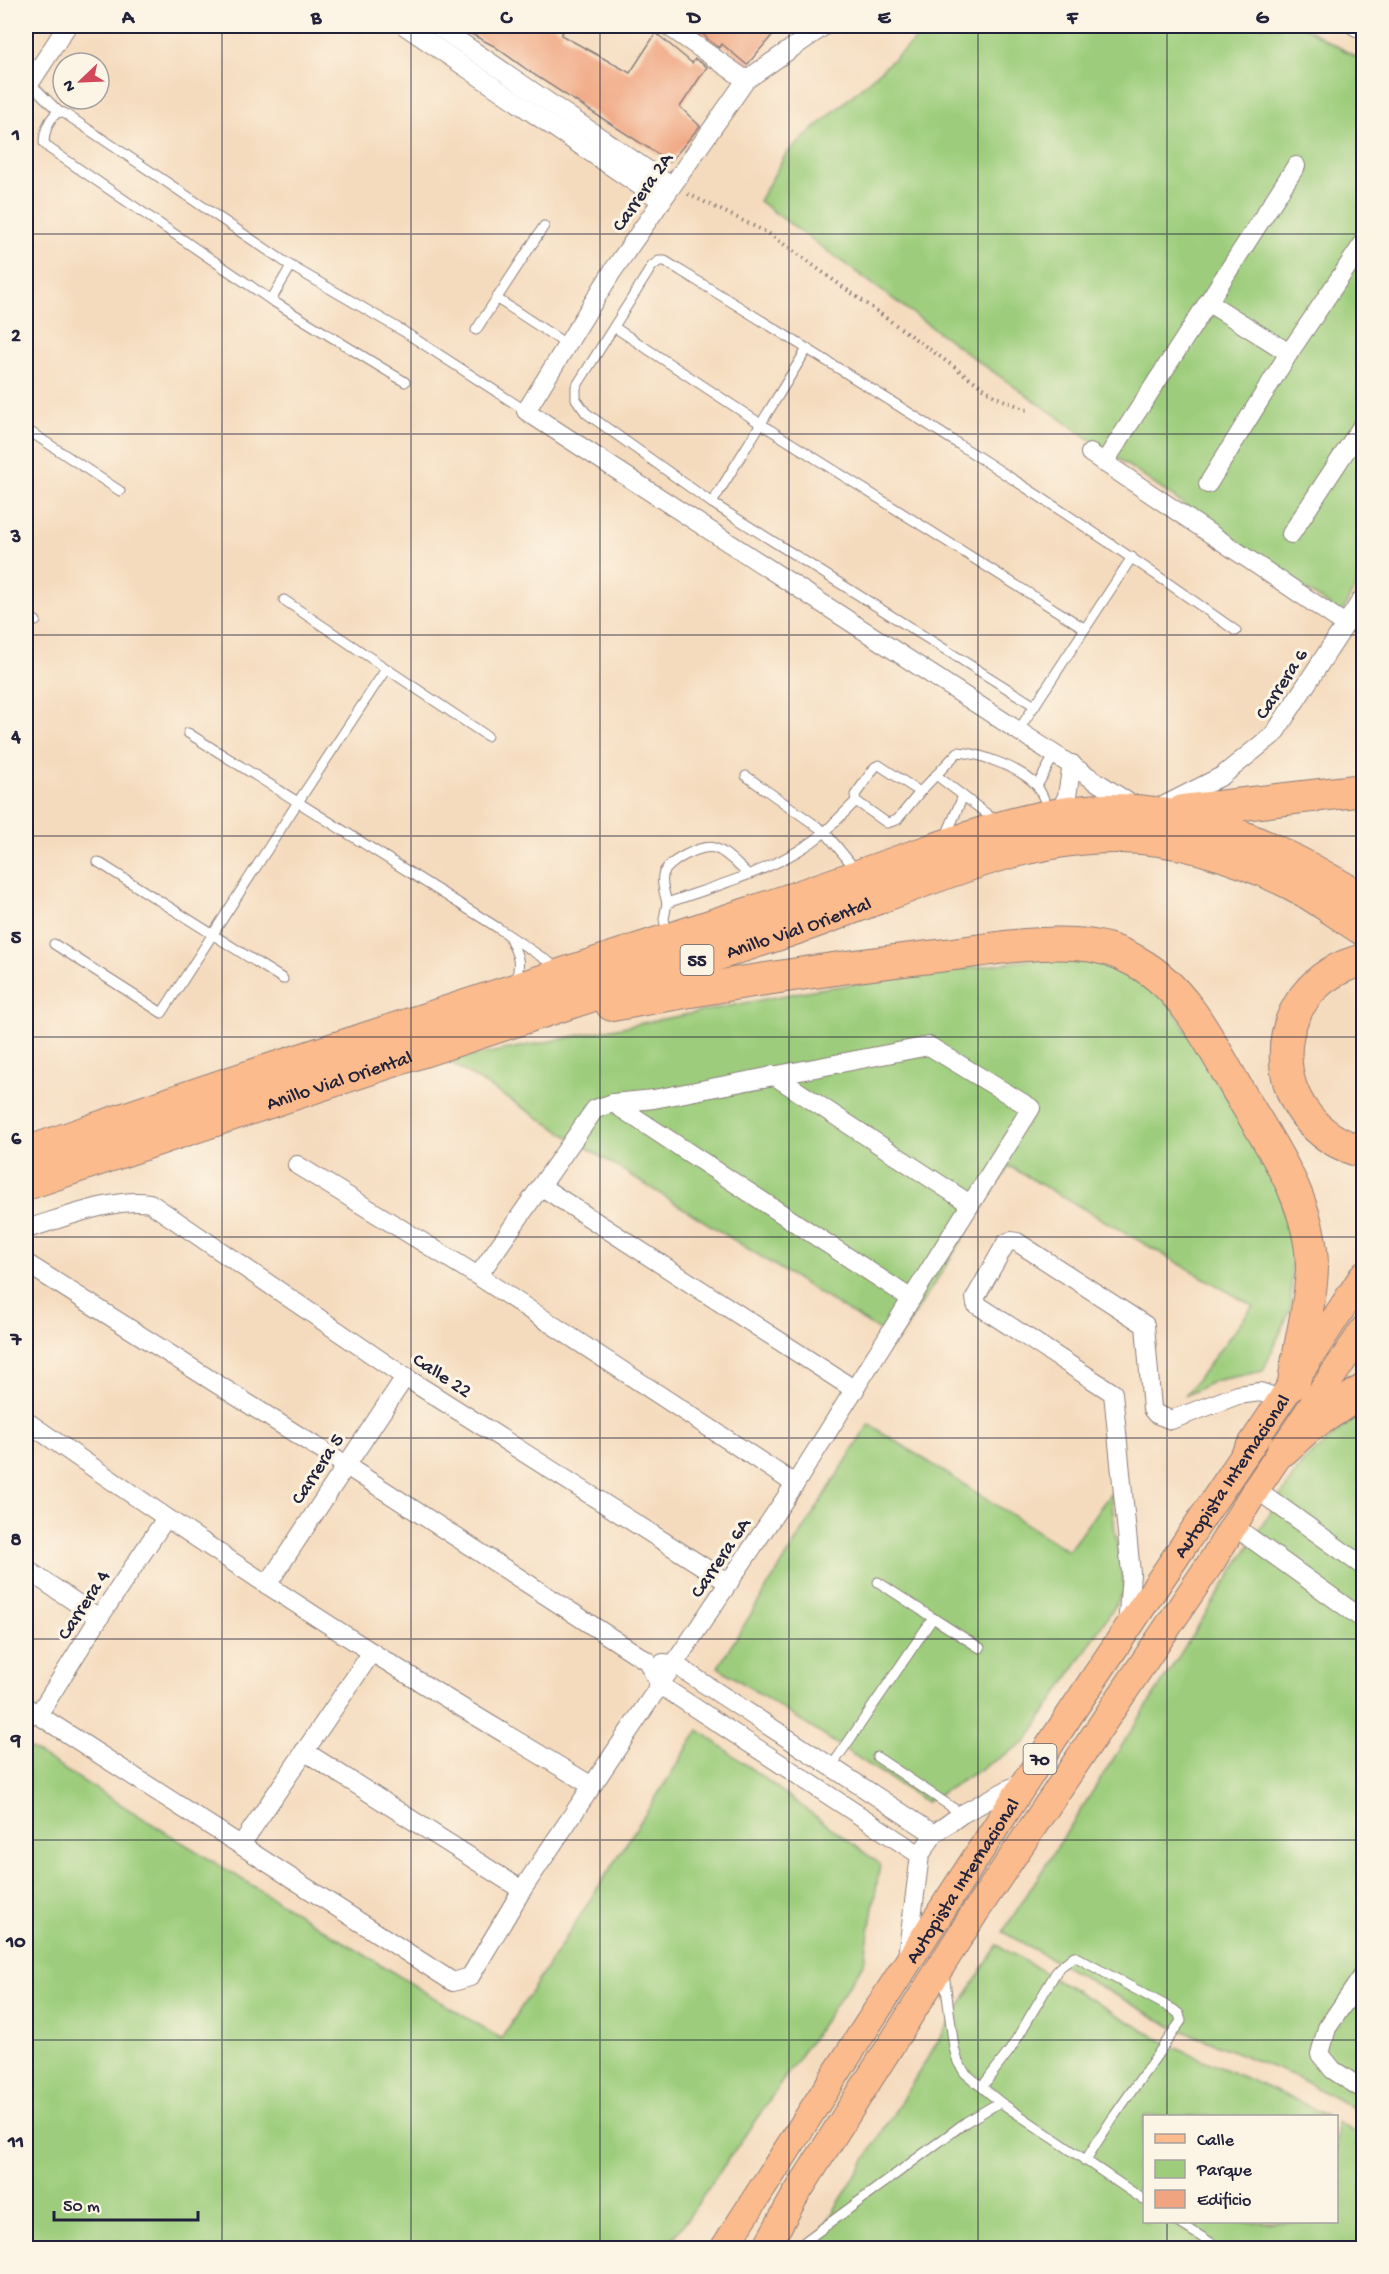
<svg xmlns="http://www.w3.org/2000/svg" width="1389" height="2274" font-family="'Gochi Hand',sans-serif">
  <rect width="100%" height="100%" fill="#fcf5e5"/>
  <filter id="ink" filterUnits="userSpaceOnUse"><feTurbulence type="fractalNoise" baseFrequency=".0167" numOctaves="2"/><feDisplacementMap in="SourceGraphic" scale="12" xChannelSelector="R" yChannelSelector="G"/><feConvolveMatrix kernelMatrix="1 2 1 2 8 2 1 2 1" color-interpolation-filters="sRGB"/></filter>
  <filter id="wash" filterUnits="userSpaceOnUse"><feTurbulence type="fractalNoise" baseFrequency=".008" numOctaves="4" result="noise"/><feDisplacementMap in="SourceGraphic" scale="24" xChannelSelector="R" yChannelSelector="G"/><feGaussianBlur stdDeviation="1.35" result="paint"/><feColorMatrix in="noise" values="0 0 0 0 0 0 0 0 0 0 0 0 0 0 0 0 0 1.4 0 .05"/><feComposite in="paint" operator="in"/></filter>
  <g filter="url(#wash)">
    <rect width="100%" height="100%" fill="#f5dbbe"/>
    <g fill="#9dcd7b" stroke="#60785b" stroke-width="1.5">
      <path d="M931 26H1302L1363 61 1364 571 1341 614 982 364 759 201 786 154Z"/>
      <path d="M1098 953 1161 990 1214 1075 1279 1189 1292 1255 1291 1308 1263 1371 1214 1381 1185 1396 1253 1306 1009 1166 897 1342 448 1061 812 990 1029 960Z"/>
      <path d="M1363 1411V2114L1297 2077 1171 2026 1003 1932 1302 1463Z"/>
      <path d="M869 1424 1068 1551 1111 1493 1115 1532 1125 1590 1026 1742 926 1802 718 1667Z"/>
      <path d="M699 1730 880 1864 864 1963 667 2248H26V1746L501 2039Z"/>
      <path d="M997 1945 1171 2046 1296 2100 1327 2116H1144V2222H1336L1337 2122 1363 2137V2248H811Z"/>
    </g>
    <g id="blocks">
      <g fill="#f0a580">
        <path d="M456 26H552L563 32 561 35 630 73 656 33 692 63 695 59 707 67 680 107 700 126 670 162 533 74 494 46Z"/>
        <path d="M694 26H780L747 65 722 44 719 48 710 41Z"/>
      </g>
    </g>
  </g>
  <g filter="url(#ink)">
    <use href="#blocks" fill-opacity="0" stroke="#8c7e7c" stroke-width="1.5"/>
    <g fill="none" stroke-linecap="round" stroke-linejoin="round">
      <defs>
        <g id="lane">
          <path d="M30 83 59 112 64 113 291 266 403 331 526 411"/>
          <path d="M59 112C49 117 44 132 44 143L50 149 271 300 405 382"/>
          <path d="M496 298 566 344"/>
          <path d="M271 300 291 266"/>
          <path d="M614 327 761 424 1084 628"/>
          <path d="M476 330 544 226"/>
          <path d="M26 429 120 491"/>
          <path d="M712 503 807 349"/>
          <path d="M284 600 487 736"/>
          <path d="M26 615 36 621"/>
          <path d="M1035 706 712 503 586 413 576 399V387L652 266 659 261H665C858 380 1052 499 1236 631"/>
          <path d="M1018 731 1132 557"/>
          <path d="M188 733 498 928 558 968"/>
          <path d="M936 775 996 821"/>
          <path d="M746 776 825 832 856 801"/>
          <path d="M1037 786 1055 754"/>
          <path d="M920 792 879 765 875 767 855 795 856 801 887 823 897 820 920 792 958 752C979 753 1023 769 1037 786 1042 793 1046 804 1050 812"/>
          <path d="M945 838 963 796"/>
          <path d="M98 862 283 979"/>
          <path d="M667 903C665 895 661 884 663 875 666 862 702 844 714 848 726 851 738 866 748 874"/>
          <path d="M667 934 664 919 667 903C721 884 781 869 825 832L857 871"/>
          <path d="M509 936C518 956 522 961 515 983"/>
          <path d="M54 944 162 1013 298 802 386 669"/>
          <path d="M933 1618 980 1648"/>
          <path d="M877 1757 962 1814"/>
          <path d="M831 1767 933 1618 878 1582"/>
          <path d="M944 1973 954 2048 958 2062 965 2073 1000 2102 1144 2200"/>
          <path d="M982 2087 1010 2050 1058 1969 1074 1956 1174 2010 1179 2014 1181 2021 1112 2119 1085 2161"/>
          <path d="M1178 2222 1219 2248"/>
          <path d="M796 2248 966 2122 1000 2102"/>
        </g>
        <g id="street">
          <path d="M405 26 662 201"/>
          <path d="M437 26 671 186"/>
          <path d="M668 26 746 80"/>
          <path d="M824 26 746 80 612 272 526 411 1137 808"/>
          <path d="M1355 26 1364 30"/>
          <path d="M26 89 67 26"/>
          <path d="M1209 303 1289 353"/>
          <path d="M1090 453 1345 624"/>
          <path d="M1104 463 1296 166"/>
          <path d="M1208 484 1289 353 1364 242"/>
          <path d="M1291 534 1364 423"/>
          <path d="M1165 805 1222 776 1274 734 1364 596"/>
          <path d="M1059 813 1067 796 1072 764"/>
          <path d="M773 1075 970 1204"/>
          <path d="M613 1103 910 1298"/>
          <path d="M297 1165 478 1276 795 1484"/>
          <path d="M542 1187 855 1390"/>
          <path d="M26 1229C61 1219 115 1197 150 1203L405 1377 729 1583"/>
          <path d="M26 1263 345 1465 647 1661 660 1685 920 1855"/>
          <path d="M26 1421C139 1500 253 1577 370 1651 443 1697 518 1741 592 1786"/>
          <path d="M1256 1489 1364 1567"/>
          <path d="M1235 1527 1364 1620"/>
          <path d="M26 1569 99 1618"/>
          <path d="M267 1585 405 1377"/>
          <path d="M1127 1628 1131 1573 1113 1393 976 1304 975 1298 1006 1243 1011 1241 1017 1242 1145 1325 1152 1409 1156 1414 1171 1420 1238 1395 1260 1392 1283 1400"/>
          <path d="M663 1663 674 1664 934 1834"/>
          <path d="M26 1707 453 1982 470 1977 522 1890 795 1484 1031 1108 929 1046 654 1099 613 1103 595 1109 478 1276"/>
          <path d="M38 1715 99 1618 166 1518"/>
          <path d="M304 1751 522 1890"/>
          <path d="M241 1845 372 1652"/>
          <path d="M907 1957 920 1855 934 1834 962 1814 1022 1782"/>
          <path d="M1364 1974 1327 2028 1320 2054 1333 2070 1364 2090"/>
        </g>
        <g id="primary">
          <path id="s1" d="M724 2248C824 2092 924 1936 1026 1781 1137 1611 1254 1445 1364 1274"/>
          <path d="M766 2248 795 2196 974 1914 1212 1561 1256 1489 1364 1329"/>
        </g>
        <g id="highway">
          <path d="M1183 811 1364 790"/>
          <path d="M1364 960C1259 984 1260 1126 1364 1152"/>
          <path d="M612 1005C721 985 829 968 938 956 983 951 1030 941 1075 944 1097 945 1118 951 1137 962 1187 990 1211 1045 1239 1092 1271 1146 1312 1202 1312 1268 1311 1305 1299 1345 1294 1383"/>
          <path d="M26 1153C113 1123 200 1092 288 1064 440 1013 594 965 747 914 805 895 863 874 921 854 981 833 1042 811 1106 810 1203 808 1283 852 1364 900"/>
          <path id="s2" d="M26 1184C279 1097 534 1015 788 931 893 897 1011 834 1122 837 1180 838 1240 858 1292 884 1317 897 1340 915 1364 930"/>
          <path d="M1283 1450 1307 1428 1364 1390"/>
        </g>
      </defs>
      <use href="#lane" stroke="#8c7e7c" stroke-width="11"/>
      <use href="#street" stroke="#8c7e7c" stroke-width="20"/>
      <use href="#primary" stroke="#8c7e7c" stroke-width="29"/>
      <use href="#highway" stroke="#8c7e7c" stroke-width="34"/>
      <path stroke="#8c7e7c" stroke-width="4" stroke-dasharray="1.5 4.5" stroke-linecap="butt" d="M688 194 768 233 996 397 1030 411"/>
      <use href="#lane" stroke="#fff" stroke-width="9"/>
      <use href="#street" stroke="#fff" stroke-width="18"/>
      <use href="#primary" stroke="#fbbb8c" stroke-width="27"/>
      <use href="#highway" stroke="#fbbb8c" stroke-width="32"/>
    </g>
  </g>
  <path fill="none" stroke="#22223b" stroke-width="1.5" stroke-opacity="0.55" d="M222 26V2248M411 26V2248M600 26V2248M789 26V2248M978 26V2248M1167 26V2116M26 234H1364M26 434H1364M26 635H1364M26 836H1364M26 1037H1364M26 1237H1364M26 1438H1364M26 1639H1364M26 1840H1364M26 2040H1364M1167 2222V2248"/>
  <g text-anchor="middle" stroke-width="6" stroke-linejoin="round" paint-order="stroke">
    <g fill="#fcf5e5" stroke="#63616e" stroke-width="1.5">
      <rect x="680.5" y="945" width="33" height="30" rx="4.5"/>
      <rect x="1023.5" y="1744" width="33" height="30" rx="4.5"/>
    </g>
    <g font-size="18" font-weight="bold" fill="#22223b">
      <text x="697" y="966">55</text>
      <text x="1040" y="1765">70</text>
    </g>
    <g font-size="20" fill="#22223b" stroke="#fcf5e5">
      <text transform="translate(641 191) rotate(-55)" y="7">Carrera 2A</text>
      <text transform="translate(1280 683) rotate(-57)" y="7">Carrera 6</text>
      <text dy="7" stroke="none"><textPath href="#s2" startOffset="814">Anillo Vial Oriental</textPath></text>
      <text dy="7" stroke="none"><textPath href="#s2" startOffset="330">Anillo Vial Oriental</textPath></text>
      <text transform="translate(443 1374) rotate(33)" y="7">Calle 22</text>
      <text transform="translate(316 1468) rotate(-57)" y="7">Carrera 5</text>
      <text dy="7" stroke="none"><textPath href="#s1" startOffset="924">Autopista Internacional</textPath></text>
      <text transform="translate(719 1557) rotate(-56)" y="7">Carrera 6A</text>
      <text transform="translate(82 1604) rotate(-57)" y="7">Carrera 4</text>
      <text dy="7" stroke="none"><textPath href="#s1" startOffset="438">Autopista Internacional</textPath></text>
    </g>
  </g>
  <rect width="1389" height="2274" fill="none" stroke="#fcf5e5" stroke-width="66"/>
  <rect x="1143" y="2115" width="195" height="108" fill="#fcf5e5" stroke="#a5a1a1" stroke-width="1.5"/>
  <rect x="1155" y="2134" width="30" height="9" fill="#fbbb8c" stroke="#a5a1a1" stroke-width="1.5"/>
  <text x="1197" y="2145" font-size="18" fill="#22223b">Calle</text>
  <rect x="1155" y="2160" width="30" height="18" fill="#9dcd7b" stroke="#a5a1a1" stroke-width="1.5"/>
  <text x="1197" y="2175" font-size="18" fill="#22223b">Parque</text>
  <rect x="1155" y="2190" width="30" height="18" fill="#f0a580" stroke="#a5a1a1" stroke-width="1.5"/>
  <text x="1197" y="2205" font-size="18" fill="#22223b">Edificio</text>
  <g transform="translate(81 81) rotate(247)"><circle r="28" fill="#fcf5e5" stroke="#a5a1a1" stroke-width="1.5"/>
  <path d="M0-4.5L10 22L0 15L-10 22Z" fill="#d1495b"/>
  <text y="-9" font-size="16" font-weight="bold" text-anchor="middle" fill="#22223b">N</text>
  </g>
  <path d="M54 2211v9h144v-9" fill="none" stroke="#22223b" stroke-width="3"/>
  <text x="63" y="2211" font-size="18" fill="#22223b" stroke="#fcf5e5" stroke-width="4.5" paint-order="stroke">50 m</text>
  <rect x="33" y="33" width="1323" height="2208" fill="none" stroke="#22223b" stroke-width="2"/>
  <g font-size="20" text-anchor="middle" font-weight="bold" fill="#22223b">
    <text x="128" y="23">A</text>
    <text x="316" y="23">B</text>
    <text x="506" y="23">C</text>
    <text x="694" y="23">D</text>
    <text x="884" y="23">E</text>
    <text x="1072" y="23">F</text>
    <text x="1262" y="23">G</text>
    <text x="16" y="140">1</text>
    <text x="16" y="341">2</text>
    <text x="16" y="542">3</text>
    <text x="16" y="742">4</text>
    <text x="16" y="943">5</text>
    <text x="16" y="1144">6</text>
    <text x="16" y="1345">7</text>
    <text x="16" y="1545">8</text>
    <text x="16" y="1746">9</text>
    <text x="16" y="1947">10</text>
    <text x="16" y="2147">11</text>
  </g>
</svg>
